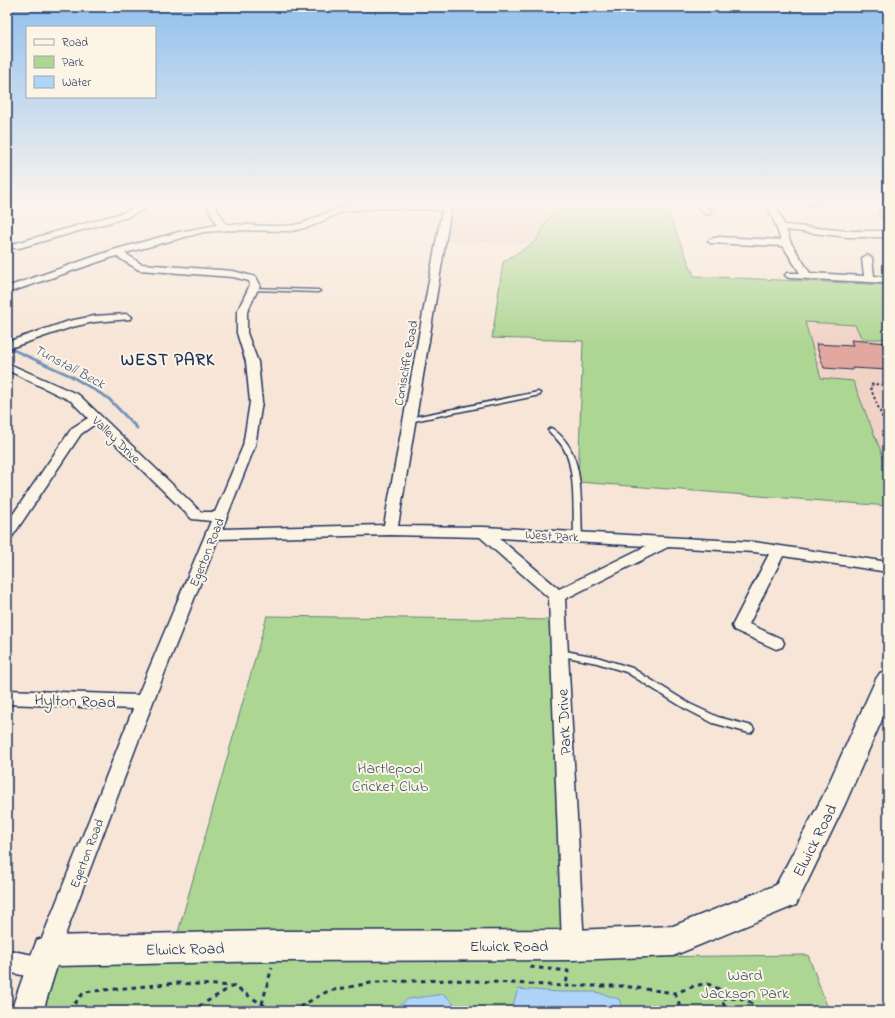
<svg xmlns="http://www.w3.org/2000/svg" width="895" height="1018" font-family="'Indie Flower',sans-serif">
  <rect width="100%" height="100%" fill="#f7e6d7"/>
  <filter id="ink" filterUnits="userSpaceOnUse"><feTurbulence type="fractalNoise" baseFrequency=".025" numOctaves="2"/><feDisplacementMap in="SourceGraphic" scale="8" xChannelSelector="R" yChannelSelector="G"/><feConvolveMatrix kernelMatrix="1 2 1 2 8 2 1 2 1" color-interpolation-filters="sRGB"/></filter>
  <g filter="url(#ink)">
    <g fill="#f1d3c6">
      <path d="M454 202H661L677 248 447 241Z"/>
      <path d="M805 322 855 325 862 339H888V469L821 378Z"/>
    </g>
    <g fill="#aed693" stroke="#648278">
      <path d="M558 202H664L694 276 888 285V339H862L855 325 805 322 821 378 853 381 888 469V506L578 482 583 341 492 338 503 262 535 242Z"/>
      <path d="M267 616 552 620 564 932 177 936Z"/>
      <path d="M808 955 829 1011H43L57 964Z"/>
    </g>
    <g fill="#aed5f8" stroke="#7393ba">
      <path d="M518 989 561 992H596L619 999 623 1011H511Z"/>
      <path d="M444 994 461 1011H392L408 999Z"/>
    </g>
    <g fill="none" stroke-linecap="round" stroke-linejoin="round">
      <path stroke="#7393ba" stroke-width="3" d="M7 347 71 376 108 398 137 428"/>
    </g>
    <path fill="#e2a8a0" stroke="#1b2f5e" d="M851 340 888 343V370L852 368 853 370 824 368 816 344 853 346Z"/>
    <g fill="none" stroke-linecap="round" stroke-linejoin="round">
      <defs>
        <g id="lane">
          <path d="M251 288 318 290 320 291 318 292 253 290H251Z"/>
          <path d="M538 392 540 393V395L409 422 406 420 409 418Z"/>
          <path d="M551 428C555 430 558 433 561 436 585 460 580 505 582 537L578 539 574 537C573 512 576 471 564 449 560 441 553 436 548 430Z"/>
          <path d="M560 650 597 657 632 668 690 704 718 717 752 726 754 729 752 732 749 733 713 723 684 708 626 672 597 663 557 655 556 653 557 651Z"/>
        </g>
        <g id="street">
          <path d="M140 202H148L146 208 128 217 19 248H13L11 246 13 244 122 213 139 205Z"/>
          <path d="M205 202H213L226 224C248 224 271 228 294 225 311 223 325 211 342 207 375 199 410 204 443 205L444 202H452L398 526 484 527 754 542 888 562V572L783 556 749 624 782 639 784 643 782 647 776 649 734 630 732 626 769 554 754 552 668 547 565 599 584 945 581 953 573 956 565 953 562 945 549 598 480 537 390 535 218 539 153 702 59 951 56 959 50 961 52 968 49 976 41 979 7 972V950L39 956 37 951 133 709 7 704V690L138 695 211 521 192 519 95 424 81 434 12 537 7 539V523L72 428 88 418 71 401 7 370V363L79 395 201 512H215L243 446 250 402 246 362 237 333V312L250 285 249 281 233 277 139 270 116 256 7 293V287L113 250 179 232 217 225ZM380 208 442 210 384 525 222 529 255 446 262 402 258 362 247 333V312L260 285 256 277 233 271 141 264 125 253 204 232 229 230 292 231 312 226 344 211ZM499 538 646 546 559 589Z"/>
          <path d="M693 202H701L712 212 708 215 705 214Z"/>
          <path d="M767 202H775L784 225 848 231H888V237H848L786 230 791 243 810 273 864 276 862 258 867 255 872 258 874 276 888 277V283L790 278 787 277 785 275 787 273H800L783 246 710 243 708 241 710 239 719 237 781 240Z"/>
          <path d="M785 202H823L819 204H789Z"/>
          <path d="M888 205V221L885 220 879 213 885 206Z"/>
          <path d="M127 314 132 317 131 319 94 322 72 327 7 349V342L69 321 94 316Z"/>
        </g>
        <path id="secondary" d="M888 670V706L845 804 796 905 673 956 573 960 277 961 57 966 43 1011H11L26 968 37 940 48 936 277 931 573 930 673 926 776 885 822 798 876 679 880 673Z"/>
      </defs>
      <use href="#lane" stroke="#1b2f5e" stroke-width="3"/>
      <use href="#street" stroke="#1b2f5e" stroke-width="3"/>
      <use href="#secondary" stroke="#1b2f5e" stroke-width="3"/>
      <path stroke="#1b2f5e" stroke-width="2" stroke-dasharray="2.5 2.5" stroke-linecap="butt" d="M888 385 873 384 870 387 888 431"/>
      <g stroke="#1b2f5e" stroke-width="3" stroke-dasharray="4.5 4.5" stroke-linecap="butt">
        <path d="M530 967 568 971 566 986"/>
        <path d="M675 993 682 1011"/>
        <path d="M722 998 746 999 761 1011"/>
        <path d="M262 1004 272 967"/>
        <path d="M69 1011 84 992 178 983 233 986 273 1011"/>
        <path d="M191 1011 233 986"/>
        <path d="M292 1011 328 991 376 982 454 980 566 986H622L675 993 697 985 708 984 719 989 726 1011"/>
      </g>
      <use href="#lane" fill="#fcf5e5" fill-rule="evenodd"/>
      <use href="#street" fill="#fcf5e5" fill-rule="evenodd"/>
      <use href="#secondary" fill="#fcf5e5" fill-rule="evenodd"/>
    </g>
  </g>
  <linearGradient id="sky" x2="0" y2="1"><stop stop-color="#91c1ee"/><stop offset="0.59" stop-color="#fbf4ed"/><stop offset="1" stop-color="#fbf4ed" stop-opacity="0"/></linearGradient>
  <rect width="895" height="344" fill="url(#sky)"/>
  <g text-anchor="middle" stroke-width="4" stroke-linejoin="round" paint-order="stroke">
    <g font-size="13" fill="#1b2f5e" stroke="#fcf5e5">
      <text transform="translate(405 363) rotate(-80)" y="5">Coniscliffe Road</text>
      <text transform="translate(117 439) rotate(44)" y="5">Valley Drive</text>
      <text transform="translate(552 535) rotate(3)" y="5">West Park</text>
      <text transform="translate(206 552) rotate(-68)" y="5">Egerton Road</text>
      <text transform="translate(86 853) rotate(-69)" y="5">Egerton Road</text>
    </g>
    <g font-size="14" font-style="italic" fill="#405884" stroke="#fcf5e5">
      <text transform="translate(70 366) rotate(28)" y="5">Tunstall Beck</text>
    </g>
    <g font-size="16" fill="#1b2f5e" stroke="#fcf5e5">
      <text transform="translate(75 700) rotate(2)" y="6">Hylton Road</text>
      <text transform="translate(563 722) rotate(-93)" y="6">Park Drive</text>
      <text transform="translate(814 840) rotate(-63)" y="6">Elwick Road</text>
      <text x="509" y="951">Elwick Road</text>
      <text transform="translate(185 948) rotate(-1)" y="6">Elwick Road</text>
    </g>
    <g font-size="16" fill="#40596b" stroke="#fcf5e5">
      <text x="390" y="773">Hartlepool<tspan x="390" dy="18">Cricket Club</tspan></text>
      <text x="745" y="980">Ward<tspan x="745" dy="18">Jackson Park</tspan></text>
    </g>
    <g font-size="17" font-weight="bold" letter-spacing="1" fill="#1b2f5e" stroke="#fcf5e5">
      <text x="168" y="365">WEST PARK</text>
    </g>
  </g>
  <rect width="895" height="1018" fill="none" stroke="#fcf5e5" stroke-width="24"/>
  <rect x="12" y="12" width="871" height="994" fill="none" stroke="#1b2f5e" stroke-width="1.5" filter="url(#ink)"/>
  <rect x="26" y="26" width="130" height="72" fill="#fcf5e5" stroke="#a2a6af"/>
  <rect x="34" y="39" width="20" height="6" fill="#fcf5e5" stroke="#a2a6af"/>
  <text x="62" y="46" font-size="12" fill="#1b2f5e">Road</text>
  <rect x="34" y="56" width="20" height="12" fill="#aed693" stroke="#a2a6af"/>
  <text x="62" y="66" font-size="12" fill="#1b2f5e">Park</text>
  <rect x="34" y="76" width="20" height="12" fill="#aed5f8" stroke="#a2a6af"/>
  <text x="62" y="86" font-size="12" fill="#1b2f5e">Water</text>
</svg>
